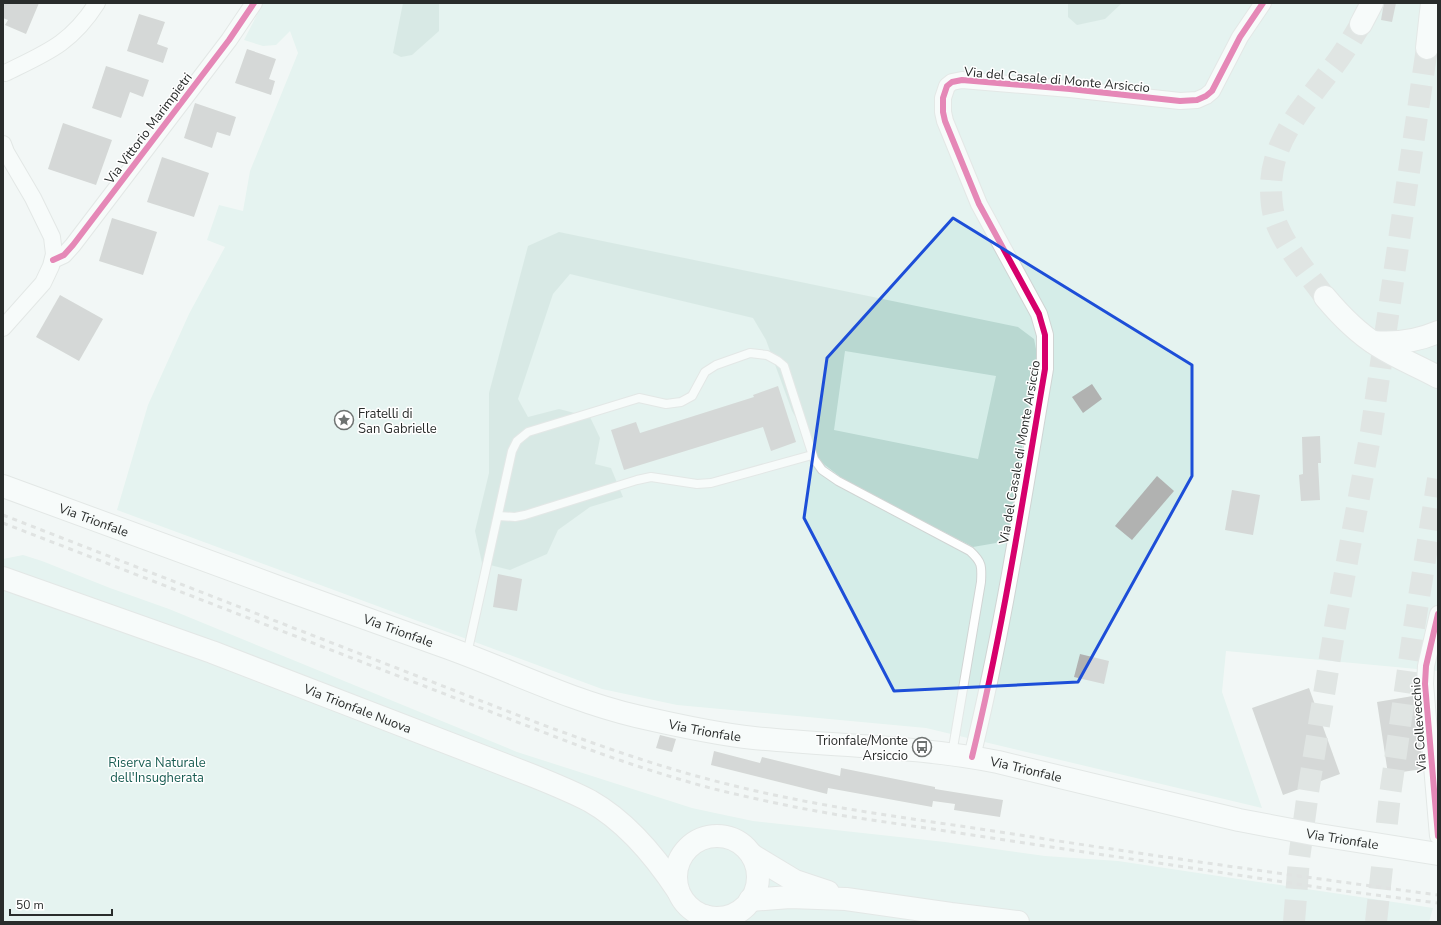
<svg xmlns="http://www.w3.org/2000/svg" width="1441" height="925" font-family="'Nunito Sans',sans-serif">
  <rect width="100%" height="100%" fill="#f2f7f5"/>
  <g fill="#d5ede8">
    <path d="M263 3H1438V671L1226 651 1222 692 1262 808 926 728 677 705 602 689 117 510 148 405 189 314 225 247 207 240 219 205 243 211 250 171 298 53 290 31 276 45 263 46 244 40Z"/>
    <path d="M23 555 42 561 110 588 169 609 517 752 692 808 715 813 753 821 945 842 1045 856 1118 861 1407 904 1433 908 1429 922H3V559Z"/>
  </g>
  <g fill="#b9d8d1" fill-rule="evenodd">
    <path d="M403 3H439V31L412 55 401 57 393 53Z"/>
    <path d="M1068 3H1122L1105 19 1077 25 1068 17Z"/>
    <path d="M559 232 1018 327 1034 339 1037 354 1009 528 996 543 973 547 847 482 821 462 792 411 766 340 753 318 570 274 553 294 518 399 528 417 559 409 590 417 600 438 595 464 611 468 623 497 590 507 558 530 547 554 510 570 482 563 475 531 489 473V393L528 246ZM845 351 996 376 978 459 834 430Z"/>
  </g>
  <g fill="#b1b2b1">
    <path d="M3 3H39L26 34 5 25 8 20 3 18Z"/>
    <path d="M1384 3H1396L1392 22 1381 20Z"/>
    <path d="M139 14 165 22 157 44 168 48 163 63 127 51Z"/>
    <path d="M247 49 276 59 269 79 275 81 271 95 235 83Z"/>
    <path d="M106 66 149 80 143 97 130 92 121 118 92 108Z"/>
    <path d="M195 103 236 117 230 136 217 132 212 148 184 138Z"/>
    <path d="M63 123 112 140 96 185 48 169Z"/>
    <path d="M162 157 209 173 194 217 147 202Z"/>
    <path d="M112 218 157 232 143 275 99 261Z"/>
    <path d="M60 295 103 319 79 361 36 337Z"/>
    <path d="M1092 384 1102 399 1083 413 1072 397Z"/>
    <path d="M778 386 796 442 771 451 763 427 624 470 611 430 636 422 640 433 754 397 753 395Z"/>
    <path d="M1320 436 1321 463H1318L1320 500 1301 501 1299 475 1303 474 1302 437Z"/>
    <path d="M1157 476 1174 491 1132 540 1115 526Z"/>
    <path d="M1232 490 1260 495 1253 535 1225 530Z"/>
    <path d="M498 574 522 579 517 611 493 607Z"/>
    <path d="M1080 654 1109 661 1104 684 1074 677Z"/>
    <path d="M1309 688 1340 774 1283 795 1252 708Z"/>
    <path d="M1413 696 1421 747 1423 769 1388 774 1377 702Z"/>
    <path d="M660 735 676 739 672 752 656 748Z"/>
    <path d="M714 751 760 763 762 757 840 776 841 768 935 787V789L1003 800 1000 817 954 810 955 804 933 801 932 807 828 788 827 794 711 765Z"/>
  </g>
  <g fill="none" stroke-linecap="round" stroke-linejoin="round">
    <g stroke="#cacecd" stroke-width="22" stroke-dasharray="22 11" stroke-linecap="butt">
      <path d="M1325 297C1309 275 1289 252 1278 227 1272 214 1271 200 1271 186 1272 138 1306 104 1333 67 1343 54 1352 39 1361 24"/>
      <path d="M1294 922 1299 859 1308 792 1336 621 1371 432 1427 48"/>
      <path d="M1376 922 1390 795 1414 628 1438 479"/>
    </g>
    <defs>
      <g id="lane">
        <path d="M498 516 515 517 525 515 637 480 651 477 697 484 711 483 812 455"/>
        <path d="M467 654 512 451 517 441 528 432 639 398 666 404 681 402 692 396 705 372 716 365 750 353 767 355 778 361 784 366 814 459 822 470 838 481 970 551C982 562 982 566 981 582L952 754"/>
      </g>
      <g id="street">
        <path d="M5 73C46 53 71 44 97 3"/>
        <path d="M3 144 6 152 33 198 52 237 54 254 51 266 43 283 3 328"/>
        <path d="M53 260 64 255 73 245 229 40 254 3"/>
        <path d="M1438 614 1426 666 1425 684 1438 836"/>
        <path d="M972 757C1003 630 1023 498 1045 369V335L1039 314 979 204 945 121 943 112V98L947 86 952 82 962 80 1070 89 1180 101 1197 100 1206 96 1212 91 1240 37 1263 3"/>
      </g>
      <g id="primary">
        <path id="s1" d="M3 486C148 540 294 593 440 645 506 668 568 700 636 716 675 725 715 734 754 738 836 746 918 746 998 762L1239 820 1313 834 1438 854"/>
        <path id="s2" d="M3 578 212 652 531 775C551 783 571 791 590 801 627 822 655 856 678 891"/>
        <circle cx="717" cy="877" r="41"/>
        <path d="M752 855 795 881 828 892"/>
        <path d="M750 900 790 897 846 899 951 914 1018 922"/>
      </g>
      <g id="highway">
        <path d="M1361 24 1372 3"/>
        <path d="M1427 48 1432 3"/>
        <path d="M1325 297C1340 315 1358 333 1377 345 1397 358 1418 366 1438 377"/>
        <path d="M1373 342C1395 344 1417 341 1438 332"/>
        <path d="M705 916 722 922"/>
      </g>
    </defs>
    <use href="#lane" stroke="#d0d4d3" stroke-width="10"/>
    <use href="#street" stroke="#d0d4d3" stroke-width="18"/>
    <use href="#primary" stroke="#d0d4d3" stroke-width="24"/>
    <use href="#highway" stroke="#d0d4d3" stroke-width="24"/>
    <use href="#lane" stroke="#fdfefe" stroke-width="8"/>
    <use href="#street" stroke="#fdfefe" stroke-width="16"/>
    <use href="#primary" stroke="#fdfefe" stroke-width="22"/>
    <use href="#highway" stroke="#fdfefe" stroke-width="22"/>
    <g stroke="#c9caca" stroke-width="3" stroke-dasharray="5 5" stroke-linecap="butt">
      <path d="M3 515 538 723C600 746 662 768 727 784 821 808 917 819 1013 834 1154 856 1296 876 1438 895"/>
      <path d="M3 523 561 739C611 758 662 775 714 789 755 799 797 808 839 815L1337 890 1438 903"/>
    </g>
    <defs>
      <g id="cycleway">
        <path d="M53 260 64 255 73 245 229 40 254 3"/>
        <path d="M1438 614 1426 666 1425 684 1438 836"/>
        <path d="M972 757C1003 630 1023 498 1045 369V335L1039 314 979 204 945 121 943 112V98L947 86 952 82 962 80 1070 89 1180 101 1197 100 1206 96 1212 91 1240 37 1263 3"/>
      </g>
    </defs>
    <use href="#cycleway" stroke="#fff" stroke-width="8"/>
    <use href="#cycleway" stroke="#d6006c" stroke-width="6"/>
  </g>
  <path d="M0 0H1441V925H0ZM953 218 1192 365V476L1078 682 894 691 804 518 827 358Z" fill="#f2f7f5" fill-opacity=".55" fill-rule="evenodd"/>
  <path fill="none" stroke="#1d4ed8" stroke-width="3" stroke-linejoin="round" d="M953 218 1192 365V476L1078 682 894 691 804 518 827 358Z"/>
  <defs>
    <symbol id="sight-ring" viewBox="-11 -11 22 22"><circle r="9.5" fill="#fff" stroke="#6f7372" stroke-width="1.5"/><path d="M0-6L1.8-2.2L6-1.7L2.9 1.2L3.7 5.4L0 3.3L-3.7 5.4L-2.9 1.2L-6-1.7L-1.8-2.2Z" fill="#6f7372"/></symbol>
    <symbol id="bus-ring" viewBox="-11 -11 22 22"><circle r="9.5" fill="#fff" stroke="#6f7372" stroke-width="1.5"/><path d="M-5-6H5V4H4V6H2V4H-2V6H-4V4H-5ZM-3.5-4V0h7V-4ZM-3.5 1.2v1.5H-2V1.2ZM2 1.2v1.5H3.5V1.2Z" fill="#6f7372"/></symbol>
  </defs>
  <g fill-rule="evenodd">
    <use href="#sight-ring" x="333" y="409" width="22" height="22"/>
    <use href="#bus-ring" x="911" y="736" width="22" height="22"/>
  </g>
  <g text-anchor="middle" stroke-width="3" stroke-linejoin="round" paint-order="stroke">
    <g font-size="13" fill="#292c2b" stroke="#fff">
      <text transform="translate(1057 79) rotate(5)" y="5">Via del Casale di Monte Arsiccio</text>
      <text transform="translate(148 128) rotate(-53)" y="5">Via Vittorio Marimpietri</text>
      <text transform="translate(1019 452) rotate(-80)" y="5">Via del Casale di Monte Arsiccio</text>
      <text dy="5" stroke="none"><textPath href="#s1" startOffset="97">Via Trionfale</textPath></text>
      <text dy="5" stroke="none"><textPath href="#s1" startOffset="421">Via Trionfale</textPath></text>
      <text dy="5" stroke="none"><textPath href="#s2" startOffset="378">Via Trionfale Nuova</textPath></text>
      <text transform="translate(1418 725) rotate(-94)" y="5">Via Collevecchio</text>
      <text dy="5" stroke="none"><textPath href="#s1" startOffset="744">Via Trionfale</textPath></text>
      <text dy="5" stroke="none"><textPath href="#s1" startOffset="1068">Via Trionfale</textPath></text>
      <text dy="5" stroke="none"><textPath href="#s1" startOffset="1392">Via Trionfale</textPath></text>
    </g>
    <g font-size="13" fill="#292c2b" stroke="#fff" text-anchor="start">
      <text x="358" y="418">Fratelli di<tspan x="358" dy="15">San Gabrielle</tspan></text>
      <text x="908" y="745" text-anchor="end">Trionfale/Monte<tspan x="908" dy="15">Arsiccio</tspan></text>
    </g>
    <g font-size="13" fill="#195d53" stroke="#fff">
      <text x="157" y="767">Riserva Naturale<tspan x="157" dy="15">dell'Insugherata</tspan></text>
    </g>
  </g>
  <rect width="1441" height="925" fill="none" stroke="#292c2b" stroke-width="8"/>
  <path d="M10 909v6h102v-6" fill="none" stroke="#292c2b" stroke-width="2"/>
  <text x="16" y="909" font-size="12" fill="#292c2b" stroke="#ffffff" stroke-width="3" paint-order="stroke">50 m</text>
</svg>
